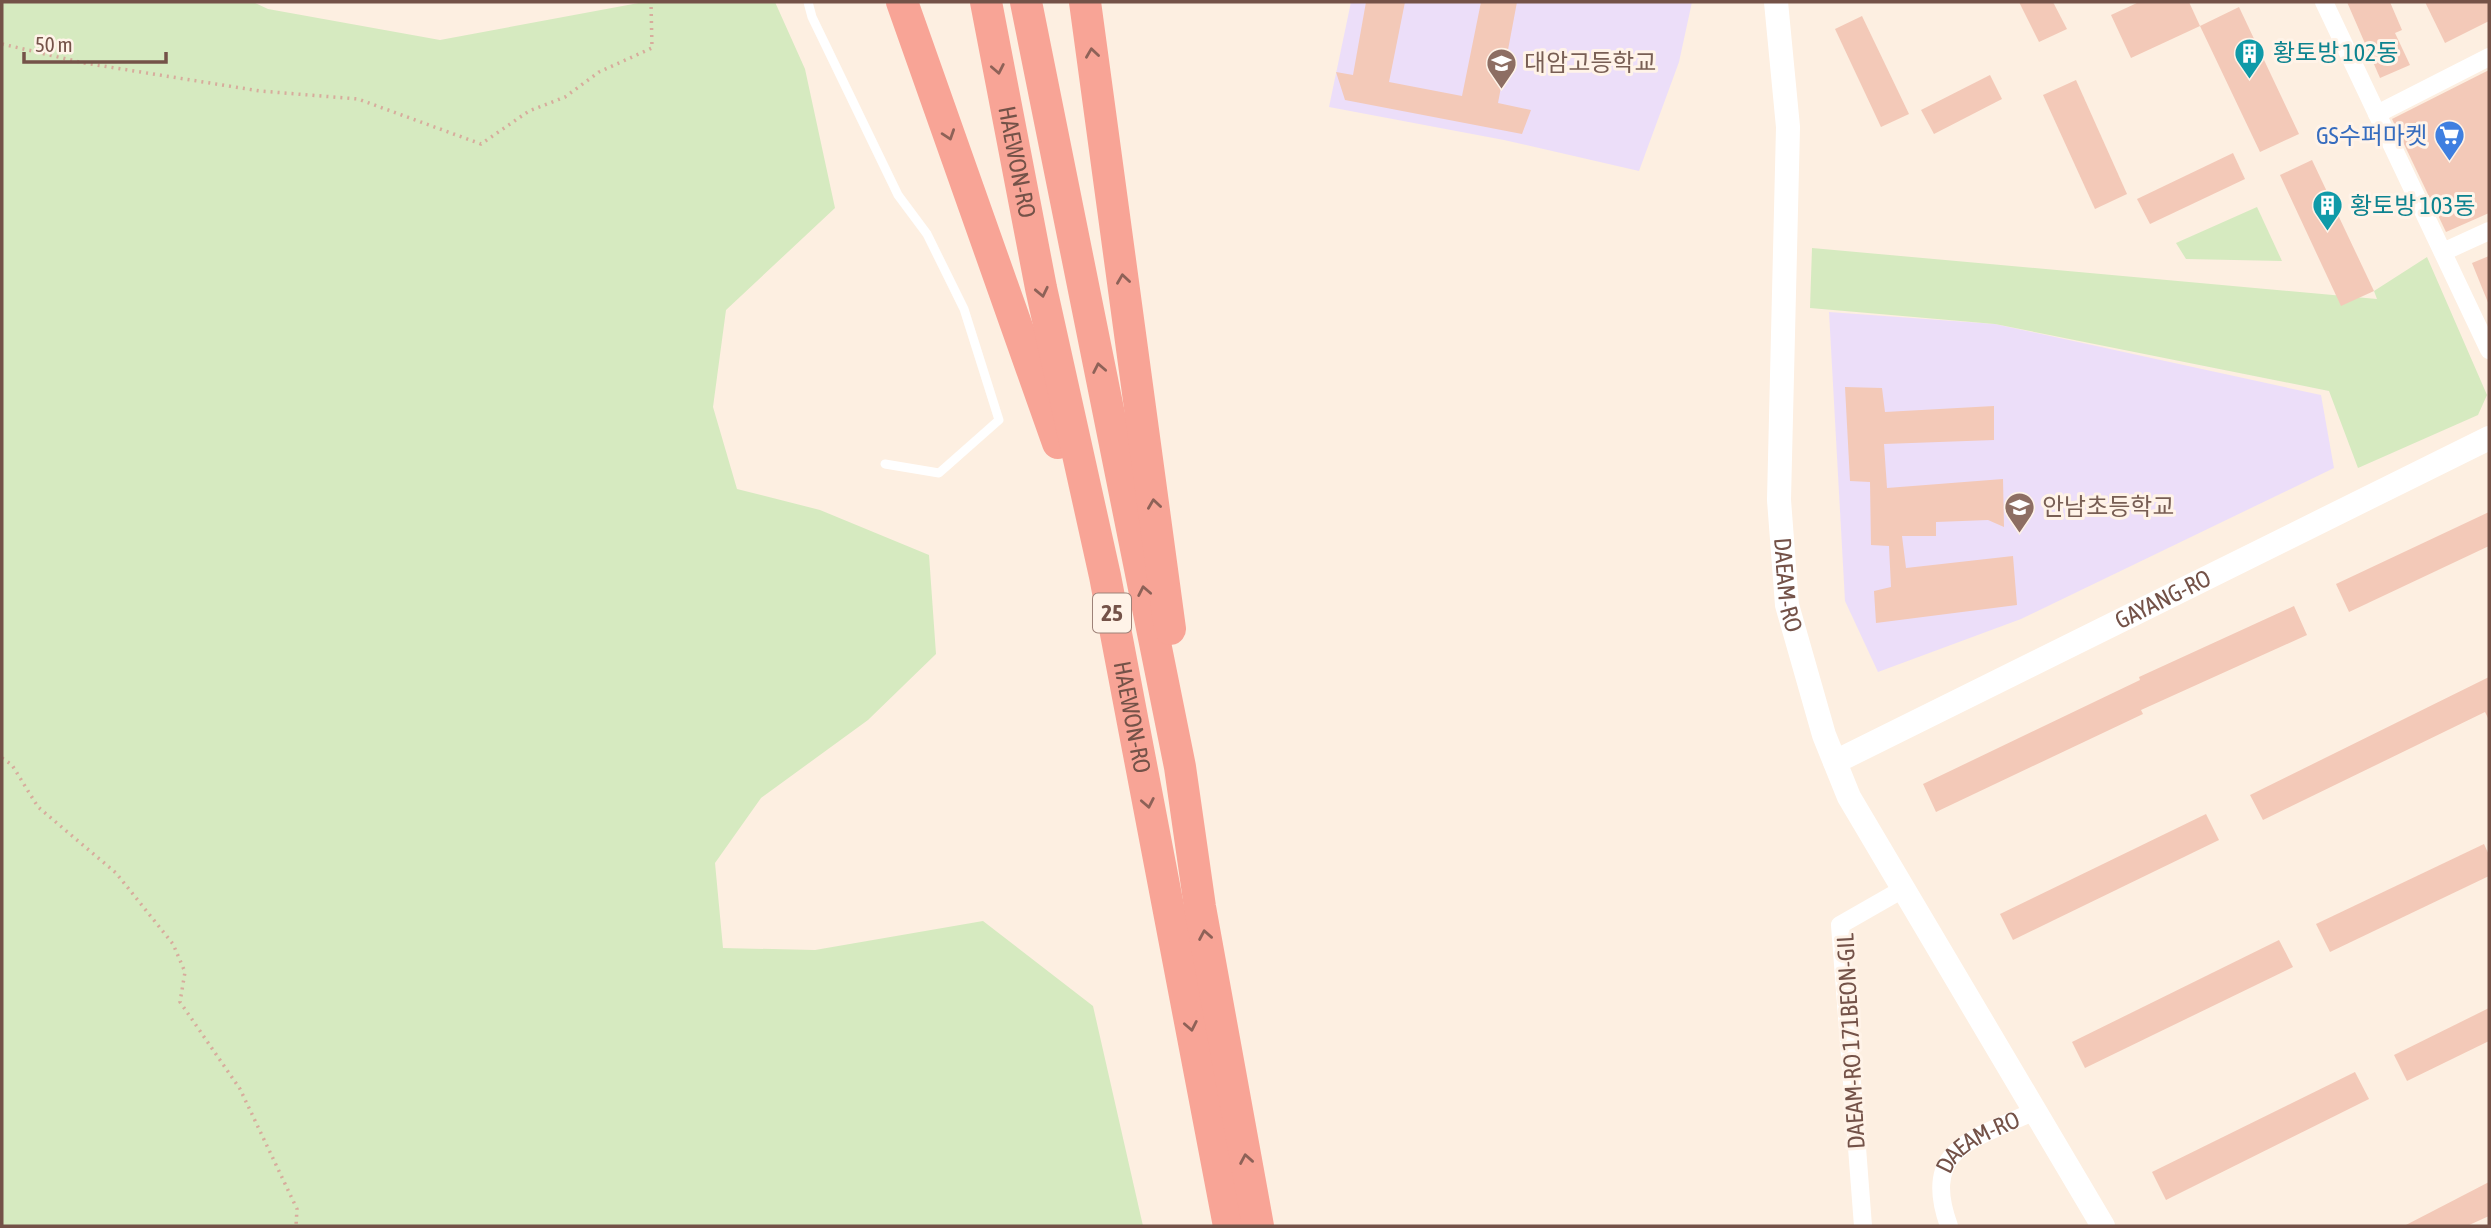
<svg xmlns="http://www.w3.org/2000/svg" width="2491" height="1228" font-family="'Asap Condensed','Noto Sans KR',sans-serif">
  <rect width="100%" height="100%" fill="#fdefe1"/>
  <g fill="#ecdef9">
    <path d="M1351 2H1692L1679 62 1639 171 1504 140 1329 107Z"/>
    <path d="M1829 312 1995 324 2321 395 2334 468 2021 619 1878 672 1845 601Z"/>
  </g>
  <g fill="#d6eac0">
    <path d="M2 2H253L268 9 440 40 644 2H775L805 69 835 208 726 310 713 407 737 489 820 510 929 555 936 654 868 720 761 798 715 863 723 948 815 950 983 921 1093 1006 1143 1226H2Z"/>
    <path d="M2257 207 2282 261 2186 259 2176 243Z"/>
    <path d="M1812 248 2377 299 2374 291 2427 257 2487 395 2478 415 2358 468 2329 391 1995 324 1810 308Z"/>
  </g>
  <g fill="#f3c9b8">
    <path d="M1366 2H1405L1389 82 1462 96 1481 2H1517L1498 103 1531 110 1522 134 1345 100 1336 72 1353 75Z"/>
    <path d="M2019 2H2053L2067 29 2039 42Z"/>
    <path d="M2139 2H2189L2200 26 2131 58 2111 15Z"/>
    <path d="M2347 2H2390L2402 30 2395 33 2410 65 2380 78Z"/>
    <path d="M2425 2H2489V21L2445 43Z"/>
    <path d="M2239 7 2299 134 2260 152 2200 26Z"/>
    <path d="M1862 16 1909 114 1881 127 1835 29Z"/>
    <path d="M2489 70V213L2446 232 2392 119Z"/>
    <path d="M1990 75 2002 99 1934 134 1921 110Z"/>
    <path d="M2076 80 2127 194 2095 209 2043 95Z"/>
    <path d="M2233 153 2245 179 2150 224 2137 199Z"/>
    <path d="M2312 160 2374 291 2341 306 2280 175Z"/>
    <path d="M2489 256V305L2472 263Z"/>
    <path d="M1845 387 1882 388 1885 412 1994 406V440L1884 444 1887 488 2003 479 2004 527 1988 520 1936 522V536H1902L1906 568 2013 556 2017 605 1876 623 1874 591 1891 587 1889 546 1871 545 1870 482 1850 481Z"/>
    <path d="M2489 512V546L2349 612 2336 584Z"/>
    <path d="M2294 606 2307 635 2141 710 2143 714 1936 812 1923 784 2140 680 2139 677Z"/>
    <path d="M2489 677V720L2485 712 2263 820 2250 795Z"/>
    <path d="M2206 814 2219 840 2013 940 2000 914Z"/>
    <path d="M2484 844 2489 855V876L2330 952 2316 924Z"/>
    <path d="M2279 940 2293 967 2085 1068 2072 1042Z"/>
    <path d="M2489 1008V1041L2407 1081 2394 1055Z"/>
    <path d="M2355 1072 2369 1099 2166 1200 2152 1172Z"/>
    <path d="M2489 1182V1216L2467 1226H2404Z"/>
  </g>
  <g fill="none" stroke-linecap="round" stroke-linejoin="round">
    <g stroke="#d7ac9c" stroke-width="3.5" stroke-dasharray="2 5" stroke-linecap="butt">
      <path d="M2 44 84 63 260 91 358 99 481 144 529 111 565 97 599 72 652 48 651 2"/>
      <path d="M2 758 12 765 38 807 116 873 173 944 185 972 180 1002 240 1089 297 1209 296 1226"/>
    </g>
    <path stroke="#fff" stroke-width="9" d="M808 2 812 17 898 195 927 234 964 309 999 420 939 473 885 464"/>
    <g stroke="#fff" stroke-width="18">
      <path d="M2324 2 2489 350"/>
      <path d="M2377 114 2489 57"/>
      <path d="M2443 252 2489 231"/>
      <path d="M1863 1226 1840 925 1903 889"/>
      <path id="s1" d="M1949 1226C1920 1147 1975 1139 2035 1111"/>
    </g>
    <g stroke="#fff" stroke-width="24">
      <path id="s2" d="M1776 2 1788 127 1779 500 1787 605 1824 735 1849 797 2103 1226"/>
      <path id="s3" d="M1835 762 2489 438"/>
    </g>
    <g stroke="#f8a496" stroke-width="32">
      <path d="M902 2 1058 443"/>
      <path id="s4" d="M986 2 1041 288 1105 576 1229 1226"/>
      <path d="M1026 2 1180 767 1200 907 1258 1226"/>
      <path d="M1085 2 1170 629"/>
    </g>
  </g>
  <defs><path id="oneway-chevron" d="M-2-3.5L2.5 0L-2 3.5" fill="none" stroke-width="1.6" stroke-linecap="round" stroke-linejoin="round" transform="scale(1.75)"/></defs>
  <g stroke="#8e6258">
    <use href="#oneway-chevron" transform="translate(1092 53) rotate(-98)"/>
    <use href="#oneway-chevron" transform="translate(998 69) rotate(79)"/>
    <use href="#oneway-chevron" transform="translate(949 135) rotate(71)"/>
    <use href="#oneway-chevron" transform="translate(1123 279) rotate(-98)"/>
    <use href="#oneway-chevron" transform="translate(1042 292) rotate(78)"/>
    <use href="#oneway-chevron" transform="translate(1099 368) rotate(-101)"/>
    <use href="#oneway-chevron" transform="translate(1154 504) rotate(-98)"/>
    <use href="#oneway-chevron" transform="translate(1144 591) rotate(-101)"/>
    <use href="#oneway-chevron" transform="translate(1148 803) rotate(79)"/>
    <use href="#oneway-chevron" transform="translate(1205 935) rotate(-100)"/>
    <use href="#oneway-chevron" transform="translate(1191 1026) rotate(79)"/>
    <use href="#oneway-chevron" transform="translate(1246 1159) rotate(-100)"/>
  </g>
  <defs>
    <symbol id="building-pin" viewBox="-11 -11 22 30"><path d="M0 17L-7.5 6A9.5 9.5 0 1 1 7.5 6Z" fill="#0f9aa8" stroke="#fff3e8"/><path d="M-4-6H4V6H1V3H-1V6H-4ZM-2.5-4.3h1.7v1.8h-1.7ZM.8-4.3h1.7v1.8H.8ZM-2.5-1h1.7V.8h-1.7ZM.8-1h1.7V.8H.8Z" fill="#fff"/></symbol>
    <symbol id="school-pin" viewBox="-11 -11 22 30"><path d="M0 17L-7.5 6A9.5 9.5 0 1 1 7.5 6Z" fill="#8d6e63" stroke="#fff3e8"/><path d="M0-5L7-2L0 1L-7-2ZM-4 1L0 2.5L4 1V4Q0 6-4 4Z" fill="#fff"/></symbol>
    <symbol id="supermarket-pin" viewBox="-11 -11 22 30"><path d="M0 17L-7.5 6A9.5 9.5 0 1 1 7.5 6Z" fill="#3f7fe0" stroke="#fff3e8"/><path d="M-6-5.5h2.5l.6 2H6L4.5 2H-2.5L-4.4-4H-6ZM-1.5 3.2a1.3 1.3 0 1 0 .1 0ZM3 3.2a1.3 1.3 0 1 0 .1 0Z" fill="#fff"/></symbol>
  </defs>
  <g fill-rule="evenodd">
    <use href="#building-pin" x="2232" y="36" width="35" height="47"/>
    <use href="#school-pin" x="1484" y="46" width="35" height="47"/>
    <use href="#supermarket-pin" x="2432" y="118" width="35" height="47"/>
    <use href="#building-pin" x="2310" y="188" width="35" height="47"/>
    <use href="#school-pin" x="2002" y="490" width="35" height="47"/>
  </g>
  <g text-anchor="middle" stroke-width="6" stroke-linejoin="round" paint-order="stroke">
    <rect fill="#fff3e8" stroke="#9e8278" stroke-width="2" x="1093" y="593.5" width="38" height="39" rx="5"/>
    <g font-size="23" font-weight="bold" fill="#745248">
      <text x="1112" y="621">25</text>
    </g>
    <g font-size="24" fill="#0d838f" stroke="#fff3e8" text-anchor="start">
      <text x="2273" y="61">황토방 102동</text>
      <text x="2350" y="214">황토방 103동</text>
    </g>
    <g font-size="24" fill="#785e54" stroke="#fff3e8" text-anchor="start">
      <text x="1524" y="71">대암고등학교</text>
      <text x="2042" y="515">안남초등학교</text>
    </g>
    <g font-size="24" fill="#366cbe" stroke="#fff3e8" text-anchor="end">
      <text x="2427" y="144">GS수퍼마켓</text>
    </g>
    <g font-size="24" fill="#745248" stroke="#fff3e8">
      <text dy="8" stroke="none"><textPath href="#s4" startOffset="163">HAEWON-RO</textPath></text>
      <text dy="8" stroke="none"><textPath href="#s2" startOffset="584">DAEAM-RO</textPath></text>
      <text dy="8" stroke="none"><textPath href="#s3" startOffset="366">GAYANG-RO</textPath></text>
      <text dy="8" stroke="none"><textPath href="#s4" startOffset="730">HAEWON-RO</textPath></text>
      <text transform="translate(1851 1041) rotate(-93)" y="8">DAEAM-RO 171BEON-GIL</text>
      <text dy="8" stroke="none"><textPath href="#s1" startOffset="103">DAEAM-RO</textPath></text>
    </g>
  </g>
  <rect width="2491" height="1228" fill="none" stroke="#745248" stroke-width="7"/>
  <path d="M24 52v10h142v-10" fill="none" stroke="#745248" stroke-width="3.5"/>
  <text x="35" y="52" font-size="21" fill="#745248" stroke="#fff3e8" stroke-width="5" paint-order="stroke">50 m</text>
</svg>
